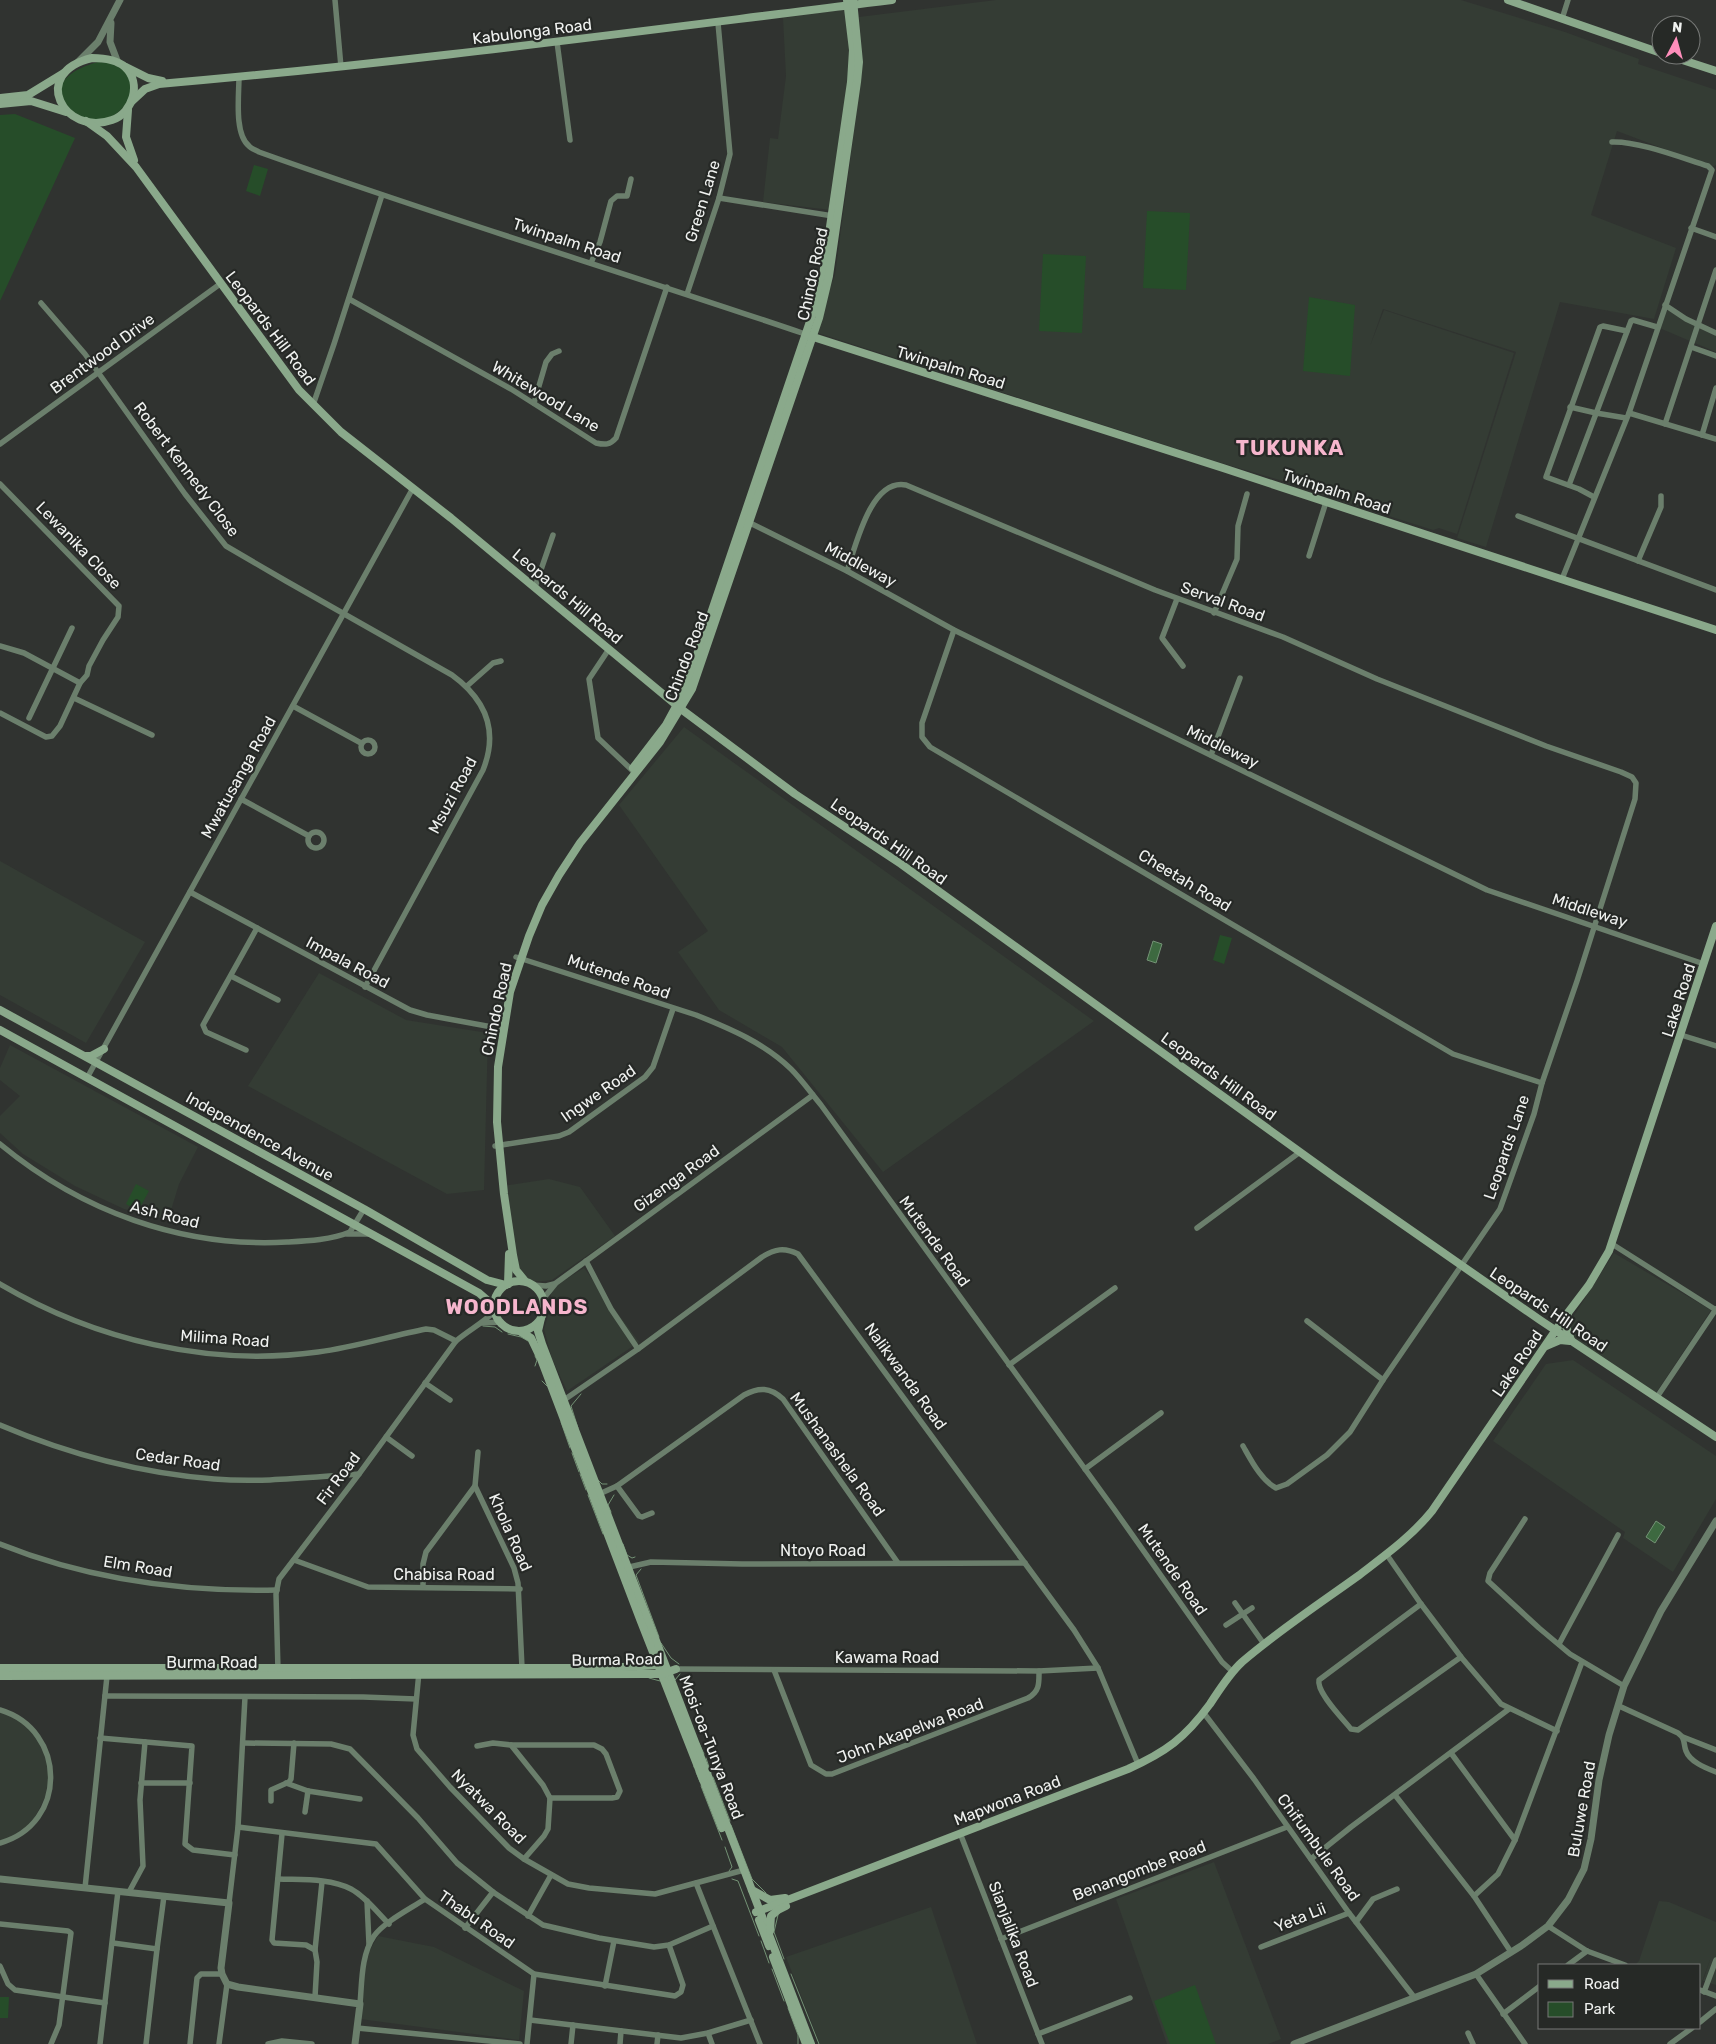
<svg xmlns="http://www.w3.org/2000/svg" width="1716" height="2044" font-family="Rubik,sans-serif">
  <rect width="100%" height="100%" fill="#303330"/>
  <g fill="#343c34">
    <path d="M996 0H1461L1565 32 1639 59 1638 64 1716 90V165L1712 167 1617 131 1591 215 1676 248 1654 319 1560 302 1486 547 1457 538 1516 352 1383 309 1370 346 1384 310 1514 353 1457 534 1439 528 1433 530 1313 492 1314 490 1218 462 818 333 815 328 835 275 853 139 863 61 859 17Z"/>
    <path d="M847 9 852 54 831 210 763 202 770 138 778 139 786 76 783 18Z"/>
    <path d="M1665 305 1716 332V352L1657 327Z"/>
    <path d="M684 727 1094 1021 883 1172 782 1047 719 1010 678 952 708 931 619 805Z"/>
    <path d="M0 861 145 942 86 1043 0 995Z"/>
    <path d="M319 973 406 1020 488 1033 484 1190 447 1194 248 1086Z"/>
    <path d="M10 1045 198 1147 179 1184 168 1220 124 1209 75 1186 23 1154 0 1133V1116L20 1096 0 1080V1068Z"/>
    <path d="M549 1179 580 1187 615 1236 552 1280 533 1282 525 1279 515 1269 503 1186Z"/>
    <path d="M1614 1253 1711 1310 1656 1393 1571 1337 1569 1329 1571 1320Z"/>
    <path d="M584 1268 639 1342 567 1391 552 1359 544 1329 551 1306V1292L555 1286Z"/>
    <path d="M1573 1360 1716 1456V1499L1673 1572 1623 1538 1625 1532 1493 1441 1546 1364Z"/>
    <path d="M0 1710 20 1719 34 1729 46 1750 49 1777 45 1797 34 1819 14 1838 0 1843Z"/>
    <path d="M1214 1862 1281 2039 1268 2044H1167L1116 1899Z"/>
    <path d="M1659 1901 1669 1902 1716 1922V1985L1703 1981 1711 1957 1700 1987V1965H1635L1639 1961Z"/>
    <path d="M931 1907 977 2044H820L786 1957Z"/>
    <path d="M378 1936 434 1947 524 1991 519 2040 360 2019 366 1957Z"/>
  </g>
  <g fill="#264d29">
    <path d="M98 62C159 63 126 143 74 113 67 109 65 105 62 98 54 77 83 66 98 62Z"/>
    <path d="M15 114 75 138 0 301V115Z"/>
    <path d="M254 165 268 169 260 196 246 191Z"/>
    <path d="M1147 211 1190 213 1186 290 1143 288Z"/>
    <path d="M1043 254 1086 256 1082 333 1039 331Z"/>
    <path d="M1309 297 1355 305 1350 376 1303 371Z"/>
    <path d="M1220 935 1232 938 1224 964 1213 960Z"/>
    <path d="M136 1184 149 1191 138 1211 126 1204Z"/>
    <path d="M1195 1985 1216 2044H1170L1154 2001Z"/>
    <path d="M0 1997H9L8 2018H0Z"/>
  </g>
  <g fill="#3d6940" stroke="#739275">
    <path d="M1153 941 1162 944 1156 963 1147 960Z"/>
    <path d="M1656 1521 1665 1527 1655 1543 1646 1537Z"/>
  </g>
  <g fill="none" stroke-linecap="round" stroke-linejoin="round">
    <g stroke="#739275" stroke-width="1">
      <path d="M483 1326 495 1327 502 1332"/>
      <path d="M508 1334 521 1337 528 1341"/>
      <path d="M535 1356 537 1360 535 1366"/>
      <path d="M542 1381 547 1386"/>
      <path d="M561 1422 570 1448"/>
      <path d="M578 1428 571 1406 581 1394"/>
      <path d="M572 1453 579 1472"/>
      <path d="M580 1474 586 1490"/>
      <path d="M597 1479 602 1484H607"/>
      <path d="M588 1495 603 1534"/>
      <path d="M611 1512 608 1505 614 1495"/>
      <path d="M623 1544 627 1555 632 1558 635 1557"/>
      <path d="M641 1569 636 1575 659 1637"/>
      <path d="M661 1643 671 1658 679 1664"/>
      <path d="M649 1678 660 1681"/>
      <path d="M675 1680 680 1674"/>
      <path d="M699 1743 704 1754"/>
      <path d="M706 1758 711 1773"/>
      <path d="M694 1766V1767"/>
      <path d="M696 1772 700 1782"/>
      <path d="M713 1777 730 1821"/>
      <path d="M701 1786 722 1840"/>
      <path d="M731 1825 752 1879 766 1893"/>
      <path d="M725 1847 732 1867 729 1871"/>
      <path d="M732 1879 738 1881 759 1936"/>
      <path d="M778 1915 774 1932 784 1959"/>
      <path d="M761 1941 769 1963"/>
      <path d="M772 1969 784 2001"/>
      <path d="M791 1974 819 2044"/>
      <path d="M788 2008 798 2035V2044"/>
    </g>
    <g stroke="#6b7f6c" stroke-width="5.5">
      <path d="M335 0 341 67"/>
      <path d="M1562 19 1568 0"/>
      <path d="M557 42 570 140"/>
      <path d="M239 77C239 95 234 134 249 146 251 149 256 150 259 152 440 217 623 272 805 334"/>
      <path d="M719 198 833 216"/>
      <path d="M1691 228 1716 237"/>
      <path d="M591 263 600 242 611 201 617 196H627L631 179"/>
      <path d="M687 294 719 198 730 154 718 23"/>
      <path d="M349 299 511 389 596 443C605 445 610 445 616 438L667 287"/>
      <path d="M41 303 85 354 185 494 226 546 286 581 452 675C485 699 499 730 483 770L365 987"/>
      <path d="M1665 305 1686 319 1716 333"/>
      <path d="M1691 347 1716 356"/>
      <path d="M534 403 546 362 552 354 559 351"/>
      <path d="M313 405 334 344 382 195"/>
      <path d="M1570 407 1596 413 1626 418"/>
      <path d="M1629 413 1716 439"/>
      <path d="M1665 424 1716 270"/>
      <path d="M1702 435 1716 388"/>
      <path d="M0 444 220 284"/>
      <path d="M0 484 119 606 118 617 103 640 89 666 87 675 80 683 60 726 52 736 46 737 0 713"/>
      <path d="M1569 485 1631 321 1633 320 1657 327"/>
      <path d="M1594 497 1579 489 1546 477 1600 327 1603 326 1627 331"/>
      <path d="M1518 516 1716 590"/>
      <path d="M746 521 847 571 954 630 1487 890 1704 964"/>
      <path d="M1309 556 1326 502"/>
      <path d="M1638 561 1661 507V496"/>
      <path d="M847 571C856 545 871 478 906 485L1155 590 1283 637 1377 679 1546 746 1621 772 1632 777 1636 783 1635 799 1577 981 1542 1083 1534 1114 1500 1209 1383 1380 1350 1432 1327 1455 1287 1484 1276 1488C1261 1480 1251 1460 1243 1446"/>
      <path d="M1562 579 1629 413 1712 170 1708 166C1682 158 1639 141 1612 142"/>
      <path d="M535 587 553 535"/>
      <path d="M1177 599 1162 638 1183 666"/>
      <path d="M1214 613 1237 559 1238 526 1247 494"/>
      <path d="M954 630 922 723V737L930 747 1453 1054 1542 1083"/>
      <path d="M0 646 24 653 80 683"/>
      <path d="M609 649 589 679 598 738 635 773"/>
      <path d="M467 686 493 663 501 661"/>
      <path d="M74 698 152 735"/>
      <path d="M293 706 361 743"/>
      <path d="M29 718 72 628"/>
      <circle cx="368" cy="747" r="7"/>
      <path d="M1211 755 1240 678"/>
      <path d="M241 799 309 836"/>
      <circle cx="316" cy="840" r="8"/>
      <path d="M190 892 410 1010 427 1015 503 1029"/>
      <path d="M516 957 696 1015C731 1029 764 1043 791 1069 802 1080 811 1093 821 1105L1114 1509 1222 1662 1233 1672"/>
      <path d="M231 976 278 1000"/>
      <path d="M1681 1035 1716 1046"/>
      <path d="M246 1050 206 1032 203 1025 257 928"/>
      <path d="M87 1078 413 488"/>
      <path d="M0 1144C81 1211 181 1248 287 1242 307 1241 331 1240 350 1232L364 1209"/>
      <path d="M495 1146 559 1136 569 1132 645 1077 653 1067 673 1009"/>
      <path d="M1197 1228 1300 1152"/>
      <path d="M347 1234H370"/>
      <path d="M1612 1244 1716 1310"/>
      <path d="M586 1261 611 1309 638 1349"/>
      <path d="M0 1284C95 1340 209 1367 318 1352 355 1347 390 1336 426 1329L434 1330 456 1341"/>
      <path d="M532 1285 546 1286 554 1284"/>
      <path d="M543 1299 556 1283 813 1095"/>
      <path d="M1307 1321 1383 1380"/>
      <path d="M483 1323 501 1322"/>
      <path d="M1009 1365 1115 1288"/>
      <path d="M425 1383 450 1400"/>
      <path d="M1657 1397 1716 1309"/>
      <path d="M561 1402 638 1349 762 1257C775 1249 784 1247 798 1254L1074 1630 1098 1668 1138 1764"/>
      <path d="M0 1425C68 1454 140 1473 214 1479 262 1483 311 1477 359 1474"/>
      <path d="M386 1437 412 1456"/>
      <path d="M1085 1469 1161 1413"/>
      <path d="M475 1486 514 1568 518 1583 522 1668"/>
      <path d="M617 1486 639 1516 642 1517 652 1513"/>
      <path d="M597 1495 617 1486 744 1395C759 1387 770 1387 783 1399L898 1563"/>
      <path d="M1525 1519 1490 1573 1488 1581 1539 1628 1570 1654 1624 1686"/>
      <path d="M0 1544C87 1579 184 1592 277 1590"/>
      <path d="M1387 1555 1421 1604 1461 1657 1501 1704 1557 1731"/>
      <path d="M294 1560 368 1587 520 1589"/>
      <path d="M625 1568 651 1562 742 1564 1025 1563"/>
      <path d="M423 1586V1564L426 1552 475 1486 478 1452"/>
      <path d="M1235 1603 1264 1644"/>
      <path d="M1421 1604 1319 1680C1316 1692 1343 1719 1351 1729L1358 1730 1461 1657"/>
      <path d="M1226 1625 1252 1608"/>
      <path d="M1559 1644 1618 1535"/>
      <path d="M676 1669 1039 1671 1098 1668"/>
      <path d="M774 1670 811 1765 826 1774H832L1028 1698C1040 1691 1039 1683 1039 1671"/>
      <path d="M278 1671 276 1594 279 1579 359 1474 456 1341C469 1330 483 1323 495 1311"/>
      <path d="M419 1672 413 1735 417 1749 450 1787 509 1848 524 1859 568 1884 589 1888 655 1894 744 1870"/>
      <path d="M105 1696 363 1697 416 1699"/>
      <path d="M1619 1706 1678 1733C1686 1739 1683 1743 1686 1751 1690 1762 1706 1768 1716 1772"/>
      <path d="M0 1710C67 1730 68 1824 0 1843"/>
      <path d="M1203 1712 1254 1779 1349 1913 1414 1997"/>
      <path d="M1683 1737 1716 1750"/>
      <path d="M100 1738 192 1746 185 1844 193 1850 235 1855"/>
      <path d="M244 1743 331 1744 350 1749 418 1818 457 1863 493 1892 543 1925 599 1938 654 1947 669 1945 713 1926"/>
      <path d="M511 1745H594L602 1749 606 1754 620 1791 617 1797 612 1798H550"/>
      <path d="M477 1746 493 1743 511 1745 543 1785 550 1798 548 1829 544 1836 524 1859"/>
      <path d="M1451 1753 1515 1840"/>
      <path d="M141 1783H190"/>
      <path d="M286 1783 308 1791 360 1799"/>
      <path d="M1395 1795 1474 1896 1511 1952"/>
      <path d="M271 1801V1790L289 1782 291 1779 294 1743"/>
      <path d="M305 1812 308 1791"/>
      <path d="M238 1827 376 1844 425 1899"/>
      <path d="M960 1833 1042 2044"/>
      <path d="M282 1834 272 1940 274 1943 306 1945 315 1950 317 1962 315 1997"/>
      <path d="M1311 1859 1351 1827 1509 1709"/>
      <path d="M278 1879C301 1880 330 1878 351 1889 366 1897 377 1912 389 1924"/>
      <path d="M696 1883 760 2044"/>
      <path d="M85 1888 107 1676"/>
      <path d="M129 1892 143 1866 140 1800 145 1742"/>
      <path d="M1474 1896 1498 1874 1515 1840 1582 1662"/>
      <path d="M367 1901 369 1944"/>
      <path d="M229 1903 238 1827 245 1697"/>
      <path d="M528 1916 551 1875"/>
      <path d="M1356 1922 1373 1899 1397 1889"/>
      <path d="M0 1924 68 1931 71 1933 59 2025 51 2044"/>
      <path d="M1548 1926 1587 1951 1625 1965"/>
      <path d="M465 1928 493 1892"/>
      <path d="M1001 1939 1287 1827"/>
      <path d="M113 1943 157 1949 164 1896"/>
      <path d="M1261 1947 1349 1913"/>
      <path d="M315 1950 322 1882"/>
      <path d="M1568 1965 1587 1951"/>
      <path d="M0 1966 8 1984 15 1990 105 2003"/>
      <path d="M1476 1974 1525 2044"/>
      <path d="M605 1986 614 1941"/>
      <path d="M1700 1990 1716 1996"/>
      <path d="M1704 1992 1716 1960"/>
      <path d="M360 2004C362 1982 361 1955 374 1936 384 1922 410 1909 425 1899L534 1974 675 1996 681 1992 683 1985 669 1945"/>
      <path d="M1503 2014 1540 1986"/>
      <path d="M530 2020 681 2038 708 2033 751 2020"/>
      <path d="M1700 2022 1716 2009"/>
      <path d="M357 2028 520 2044"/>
      <path d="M708 2033 712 2044"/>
      <path d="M1468 2033 1473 2044"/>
      <path d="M1038 2034 1130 1998"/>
      <path d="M100 2044 118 1891"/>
      <path d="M146 2044 157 1949"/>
      <path d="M190 2044 197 1978 201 1974H222"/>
      <path d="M219 2044 227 1984"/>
      <path d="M268 2044 282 2041 312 2044"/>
      <path d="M527 2044 534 1974"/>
      <path d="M571 2044 573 2025"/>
      <path d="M620 2044 621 2031"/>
      <path d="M657 2044 658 2035"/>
      <path d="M1670 2044 1692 2028"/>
    </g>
    <g stroke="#6b7f6c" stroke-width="7">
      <path d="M111 23 110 42 118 63"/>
      <path d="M78 62 98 42 120 0"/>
      <path d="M0 1879 229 1903 221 1968 222 1974 227 1984 238 1987 360 2004 355 2044"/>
      <path d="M1294 2044 1476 1974 1521 1946 1548 1926 1568 1900 1584 1869 1591 1839 1599 1780 1609 1735 1624 1686 1661 1611 1716 1521"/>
    </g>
    <g stroke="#8aa98b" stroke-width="8">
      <path d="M1508 0 1661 53"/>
      <path d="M1667 55 1716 71"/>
      <path d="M92 58C103 58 116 59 125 67 142 83 133 113 112 120 64 137 29 73 92 58Z"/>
      <path d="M126 67 148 78 162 81"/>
      <path d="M0 98 28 95 64 73"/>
      <path d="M131 102 145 89 159 84C404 63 647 30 892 0"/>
      <path d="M0 104 31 101 66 112"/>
      <path d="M128 110 126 137 134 160"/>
      <path d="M86 121 107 136 136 167 299 390 341 432 451 518 681 709 795 794 901 864 1336 1178 1540 1320 1716 1437"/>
      <path d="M807 335 1223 468 1716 630"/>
      <path d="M633 768 666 725 685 690 821 289 851 82 853 50 847 0"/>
      <path d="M0 1010 364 1209 487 1280 506 1285"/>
      <path d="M0 1030 479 1293 494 1306"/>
      <path d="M86 1056H91L104 1049"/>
      <path d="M525 1281 516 1270 513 1255 504 1194 497 1122 498 1067 510 992 529 936 542 905 559 875 580 843 660 742 692 689 819 318 829 276 857 82 859 62 853 0"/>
      <circle cx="519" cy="1306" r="25"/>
      <path d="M508 1284 509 1254"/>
      <path d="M1568 1315 1566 1327 1571 1340"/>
      <path d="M541 1318 538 1331 542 1344 811 2044"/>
      <path d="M521 1332 531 1338 541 1359 640 1619 722 1828"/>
      <path d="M1546 1346 1560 1340 1570 1341"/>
      <path d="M0 1668H602L662 1665"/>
      <path d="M0 1676 647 1674H662L676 1669"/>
      <path d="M752 1890 770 1900 785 1898"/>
      <path d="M756 1912 1128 1769C1166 1752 1185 1738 1210 1704 1220 1689 1229 1674 1242 1662 1278 1631 1319 1604 1358 1576 1384 1556 1411 1537 1432 1511L1564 1318 1589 1285 1609 1251 1716 926"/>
      <path d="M759 1920 769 1946"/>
      <path d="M770 1931 771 1916 778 1910 786 1906"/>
      <path d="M773 1957 806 2044"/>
    </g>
  </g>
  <g text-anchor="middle" stroke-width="4.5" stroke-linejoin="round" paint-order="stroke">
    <g font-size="16" fill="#f0f2f0" stroke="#262926">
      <text transform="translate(532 31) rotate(-7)" y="6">Kabulonga Road</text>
      <text transform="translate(702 201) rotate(-73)" y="6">Green Lane</text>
      <text transform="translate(567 240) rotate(18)" y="6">Twinpalm Road</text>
      <text transform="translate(812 274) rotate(-78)" y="6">Chindo Road</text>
      <text transform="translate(271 328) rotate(53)" y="6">Leopards Hill Road</text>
      <text transform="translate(102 353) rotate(-36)" y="6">Brentwood Drive</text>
      <text transform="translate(951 367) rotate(17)" y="6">Twinpalm Road</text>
      <text transform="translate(546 396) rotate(31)" y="6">Whitewood Lane</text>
      <text transform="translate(187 469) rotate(53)" y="6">Robert Kennedy Close</text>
      <text transform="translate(1337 491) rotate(18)" y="6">Twinpalm Road</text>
      <text transform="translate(79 545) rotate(46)" y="6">Lewanika Close</text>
      <text transform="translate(861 564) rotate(28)" y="6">Middleway</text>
      <text transform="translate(568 596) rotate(40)" y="6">Leopards Hill Road</text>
      <text transform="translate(1223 601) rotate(20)" y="6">Serval Road</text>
      <text transform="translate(686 656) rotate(-69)" y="6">Chindo Road</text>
      <text transform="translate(1223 746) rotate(26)" y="6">Middleway</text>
      <text transform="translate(238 777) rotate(-61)" y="6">Mwatusanga Road</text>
      <text transform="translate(452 795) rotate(-62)" y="6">Msuzi Road</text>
      <text transform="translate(889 841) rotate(35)" y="6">Leopards Hill Road</text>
      <text transform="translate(1185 880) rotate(31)" y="6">Cheetah Road</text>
      <text transform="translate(1590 910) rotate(18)" y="6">Middleway</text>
      <text transform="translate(348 962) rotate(28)" y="6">Impala Road</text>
      <text transform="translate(619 976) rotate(19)" y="6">Mutende Road</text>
      <text transform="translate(1678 1000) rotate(-72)" y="6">Lake Road</text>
      <text transform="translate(496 1009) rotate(-78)" y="6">Chindo Road</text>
      <text transform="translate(1219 1076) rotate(36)" y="6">Leopards Hill Road</text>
      <text transform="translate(598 1093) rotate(-35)" y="6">Ingwe Road</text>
      <text transform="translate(260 1136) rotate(29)" y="6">Independence Avenue</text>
      <text transform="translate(1506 1147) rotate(-71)" y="6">Leopards Lane</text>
      <text transform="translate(676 1178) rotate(-36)" y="6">Gizenga Road</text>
      <text transform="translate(165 1214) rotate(14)" y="6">Ash Road</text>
      <text transform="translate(935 1241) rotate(54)" y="6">Mutende Road</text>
      <text transform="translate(1549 1309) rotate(34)" y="6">Leopards Hill Road</text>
      <text transform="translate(225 1338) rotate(4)" y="6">Milima Road</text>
      <text transform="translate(1517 1363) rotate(-56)" y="6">Lake Road</text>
      <text transform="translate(906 1376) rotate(54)" y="6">Nalikwanda Road</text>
      <text transform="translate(838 1454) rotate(54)" y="6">Mushanashela Road</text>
      <text transform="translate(178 1459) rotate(8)" y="6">Cedar Road</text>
      <text transform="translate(338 1478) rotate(-53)" y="6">Fir Road</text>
      <text transform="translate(511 1532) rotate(66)" y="6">Khola Road</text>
      <text x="823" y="1556">Ntoyo Road</text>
      <text transform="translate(138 1566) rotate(9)" y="6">Elm Road</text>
      <text transform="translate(1173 1569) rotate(55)" y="6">Mutende Road</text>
      <text x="444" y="1580">Chabisa Road</text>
      <text x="887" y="1663">Kawama Road</text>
      <text transform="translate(617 1659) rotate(-1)" y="6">Burma Road</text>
      <text x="212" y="1668">Burma Road</text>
      <text transform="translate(910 1730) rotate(-21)" y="6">John Akapelwa Road</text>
      <text transform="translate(712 1747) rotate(69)" y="6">Mosi-oa-Tunya Road</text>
      <text transform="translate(1007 1800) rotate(-21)" y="6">Mapwona Road</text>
      <text transform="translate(489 1806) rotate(45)" y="6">Nyatwa Road</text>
      <text transform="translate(1581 1809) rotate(-80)" y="6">Buluwe Road</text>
      <text transform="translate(1319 1847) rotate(54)" y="6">Chifumbule Road</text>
      <text transform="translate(1139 1870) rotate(-21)" y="6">Benangombe Road</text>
      <text transform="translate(1300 1917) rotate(-22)" y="6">Yeta Lii</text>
      <text transform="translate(477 1919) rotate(35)" y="6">Thabu Road</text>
      <text transform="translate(1014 1934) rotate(69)" y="6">Sianjalika Road</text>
    </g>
    <g font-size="21" font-weight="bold" letter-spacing="1" fill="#f6b6cd" stroke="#262926">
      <text x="1290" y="455">TUKUNKA</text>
      <text x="517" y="1314">WOODLANDS</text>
    </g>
  </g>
  <rect x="1538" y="1964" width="162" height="65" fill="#262926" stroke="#777977"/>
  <rect x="1548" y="1980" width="25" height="8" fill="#8aa98b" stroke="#777977"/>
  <text x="1584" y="1989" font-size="15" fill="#f0f2f0">Road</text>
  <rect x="1548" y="2002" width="25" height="15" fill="#264d29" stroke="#777977"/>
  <text x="1584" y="2014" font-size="15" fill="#f0f2f0">Park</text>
  <g transform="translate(1676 40) rotate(6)"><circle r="24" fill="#262926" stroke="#777977"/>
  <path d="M0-4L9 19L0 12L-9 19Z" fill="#ff8ebb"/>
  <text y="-8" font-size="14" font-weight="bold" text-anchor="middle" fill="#f0f2f0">N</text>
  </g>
</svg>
